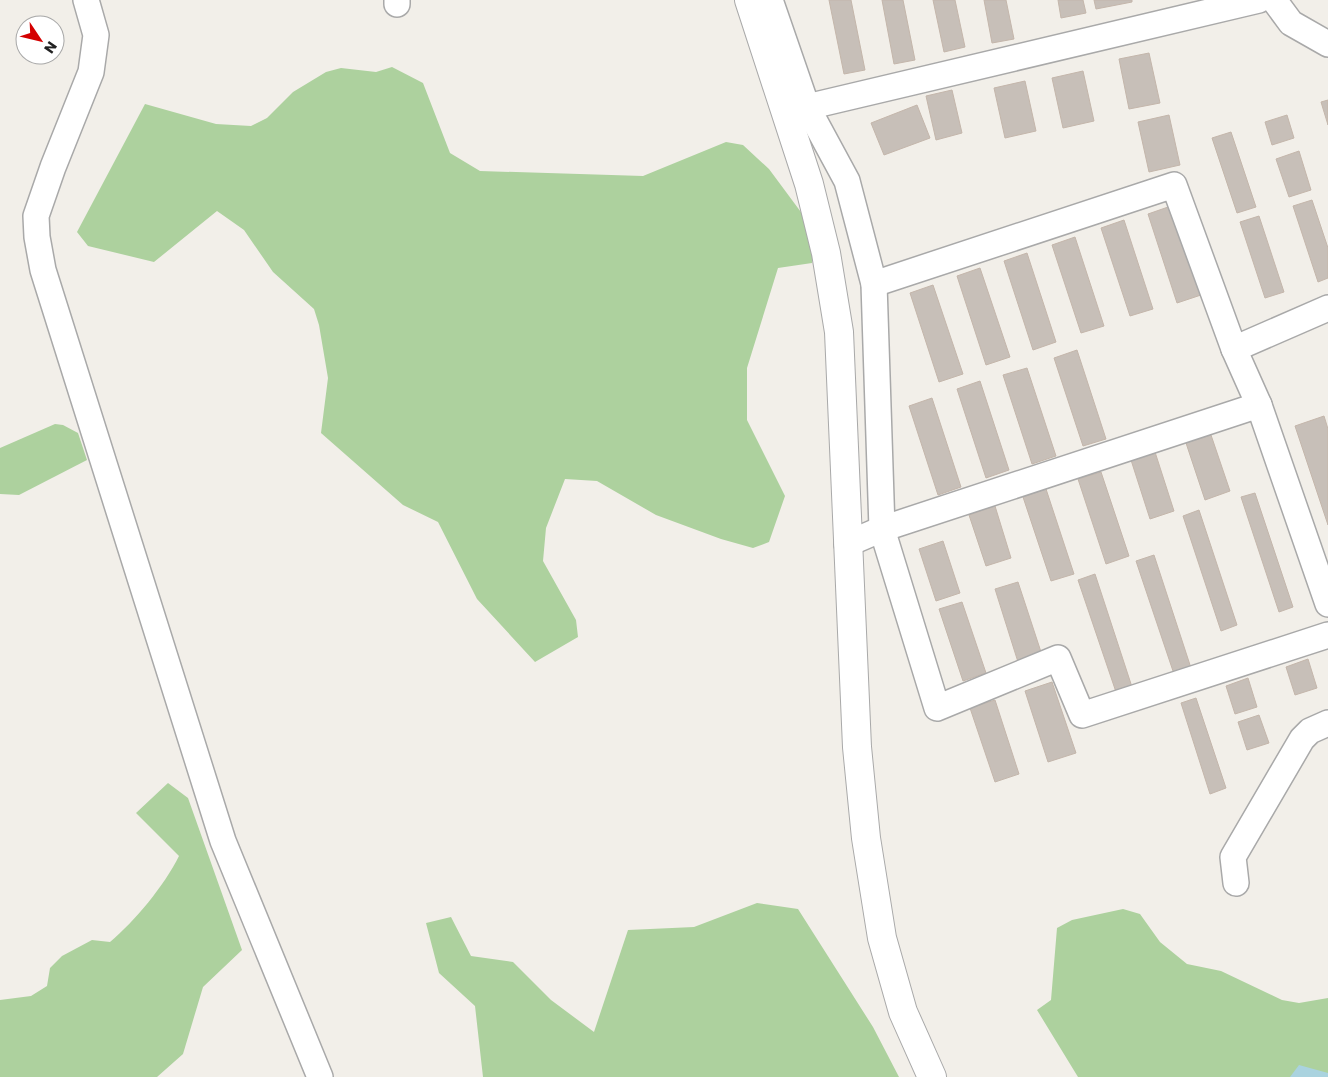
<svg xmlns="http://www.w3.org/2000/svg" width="1328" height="1077" font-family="Poppins,sans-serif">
  <rect width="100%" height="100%" fill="#f2efe9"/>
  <g fill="#add19e">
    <path d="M392 67 423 83 450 153 480 171 643 176 726 142 743 145 769 169 812 227V263L778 268 747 368V420L785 496 769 542 753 548 721 539 656 515 597 481 565 479 546 528 543 561 576 620 578 637 535 662 477 599 438 522 403 505 321 433 328 378 319 325 314 309 273 272 244 230 217 211 154 262 88 246 77 232 145 104 216 124 251 126 267 118 293 92 326 72 341 68 376 72Z"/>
    <path d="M55 424 63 425 78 433 87 460 19 495 0 494V448Z"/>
    <path d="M168 783 188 798 242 950 203 987 183 1054 157 1077H0V1000L31 996 47 986 50 968 62 956 92 940 110 942C135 921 164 886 179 856L136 813Z"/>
    <path d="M757 903 798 909 873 1027 899 1077H483L475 1006 439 973 426 923 451 917 471 956 513 962 551 1000 594 1032 628 930 694 927Z"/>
    <path d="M1123 909 1140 914 1160 942 1187 964 1221 971 1282 1000 1299 1003 1328 998V1077H1078L1037 1010 1051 1000 1057 928 1072 920Z"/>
  </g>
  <path fill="#aad3df" d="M1299 1065 1328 1073V1077H1290Z"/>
  <g fill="#c7bfb8" stroke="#c4b6ab">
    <path d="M829 0H851L865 70 844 74Z"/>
    <path d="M882 0H903L915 60 894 64Z"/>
    <path d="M933 0H955L965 47 944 52Z"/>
    <path d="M984 0H1006L1014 39 992 43Z"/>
    <path d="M1058 0H1083L1086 13 1061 18Z"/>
    <path d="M1094 0H1132V2L1096 9Z"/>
    <path d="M1149 53 1160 103 1129 109 1119 59Z"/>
    <path d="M1083 71 1094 121 1063 128 1052 78Z"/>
    <path d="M1025 81 1036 131 1005 138 994 88Z"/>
    <path d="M952 90 962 133 936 140 926 96Z"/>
    <path d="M1328 100V125L1321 102Z"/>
    <path d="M917 105 930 138 884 155 871 123Z"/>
    <path d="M1169 115 1180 165 1149 172 1138 122Z"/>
    <path d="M1287 115 1294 138 1272 145 1265 122Z"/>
    <path d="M1231 132 1256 207 1237 213 1212 138Z"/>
    <path d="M1299 151 1311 190 1289 197 1276 159Z"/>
    <path d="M1312 200 1328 248V278L1318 282 1293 206Z"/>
    <path d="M1171 206 1201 295 1177 303 1148 214Z"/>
    <path d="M1259 216 1284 292 1265 298 1240 222Z"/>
    <path d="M1124 220 1153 309 1130 316 1101 228Z"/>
    <path d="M1075 237 1104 326 1081 333 1052 245Z"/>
    <path d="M1027 253 1056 342 1033 350 1004 261Z"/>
    <path d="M980 268 1010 357 986 365 957 276Z"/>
    <path d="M933 285 963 374 939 382 910 293Z"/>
    <path d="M1077 350 1106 439 1083 446 1054 358Z"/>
    <path d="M1027 368 1056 456 1032 464 1003 375Z"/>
    <path d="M980 381 1009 470 986 478 957 389Z"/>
    <path d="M932 398 961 487 938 495 909 406Z"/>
    <path d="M1324 416 1328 429V525L1295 426Z"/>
    <path d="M1211 435 1230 491 1205 500 1186 443Z"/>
    <path d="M1155 452 1174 511 1150 519 1131 460Z"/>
    <path d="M1101 472 1129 556 1106 564 1078 479Z"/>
    <path d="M1046 489 1074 574 1051 581 1023 497Z"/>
    <path d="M1255 493 1293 607 1279 612 1241 497Z"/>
    <path d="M995 506 1011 558 986 566 969 515Z"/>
    <path d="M1199 510 1237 625 1221 631 1183 516Z"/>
    <path d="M943 541 960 593 936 601 919 549Z"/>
    <path d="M1154 555 1191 668 1174 674 1136 561Z"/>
    <path d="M1095 574 1132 687 1116 692 1078 580Z"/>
    <path d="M1018 582 1042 655 1018 662 995 589Z"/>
    <path d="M962 602 986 673 963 681 939 609Z"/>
    <path d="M1308 659 1317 688 1295 695 1286 667Z"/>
    <path d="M1248 678 1257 707 1235 714 1226 686Z"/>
    <path d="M1052 682 1076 753 1048 762 1025 691Z"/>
    <path d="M1196 698 1226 788 1210 794 1181 703Z"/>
    <path d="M995 700 1019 774 995 782 970 708Z"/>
    <path d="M1259 715 1269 743 1247 750 1238 722Z"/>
  </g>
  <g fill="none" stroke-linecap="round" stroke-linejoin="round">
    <defs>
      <g id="minor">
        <path d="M86 0 96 35 91 72 53 167 36 216 37 237 43 270 223 841 320 1077"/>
        <path d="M397 0V4"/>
        <path d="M770 0 807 107 847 181 874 284 882 529 937 708 1058 658 1082 715 1328 635"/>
        <path d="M1274 0 1291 23 1328 44"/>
        <path d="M807 107 1259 0"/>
        <path d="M874 284 1174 185 1234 349 1259 405 1328 604"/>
        <path d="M1234 349 1328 308"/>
        <path d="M847 544 882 529 1259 405"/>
        <path d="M1236 883 1233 857 1302 739 1310 731 1328 723"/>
      </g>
      <path id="tertiary" d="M749 0 809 184 826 253 839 332 857 747 866 838 882 938 903 1012 932 1077"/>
    </defs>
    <use href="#minor" stroke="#a9a9a9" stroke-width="28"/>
    <use href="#tertiary" stroke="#a9a9a9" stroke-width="30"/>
    <use href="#minor" stroke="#fff" stroke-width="25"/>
    <use href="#tertiary" stroke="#fff" stroke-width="28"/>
  </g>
  <g transform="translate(40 40) rotate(125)"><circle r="24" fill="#ffffff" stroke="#a7a7a7"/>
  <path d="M0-4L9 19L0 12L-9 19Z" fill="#d40000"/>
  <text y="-8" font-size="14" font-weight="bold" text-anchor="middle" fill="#222222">N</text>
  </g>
</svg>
